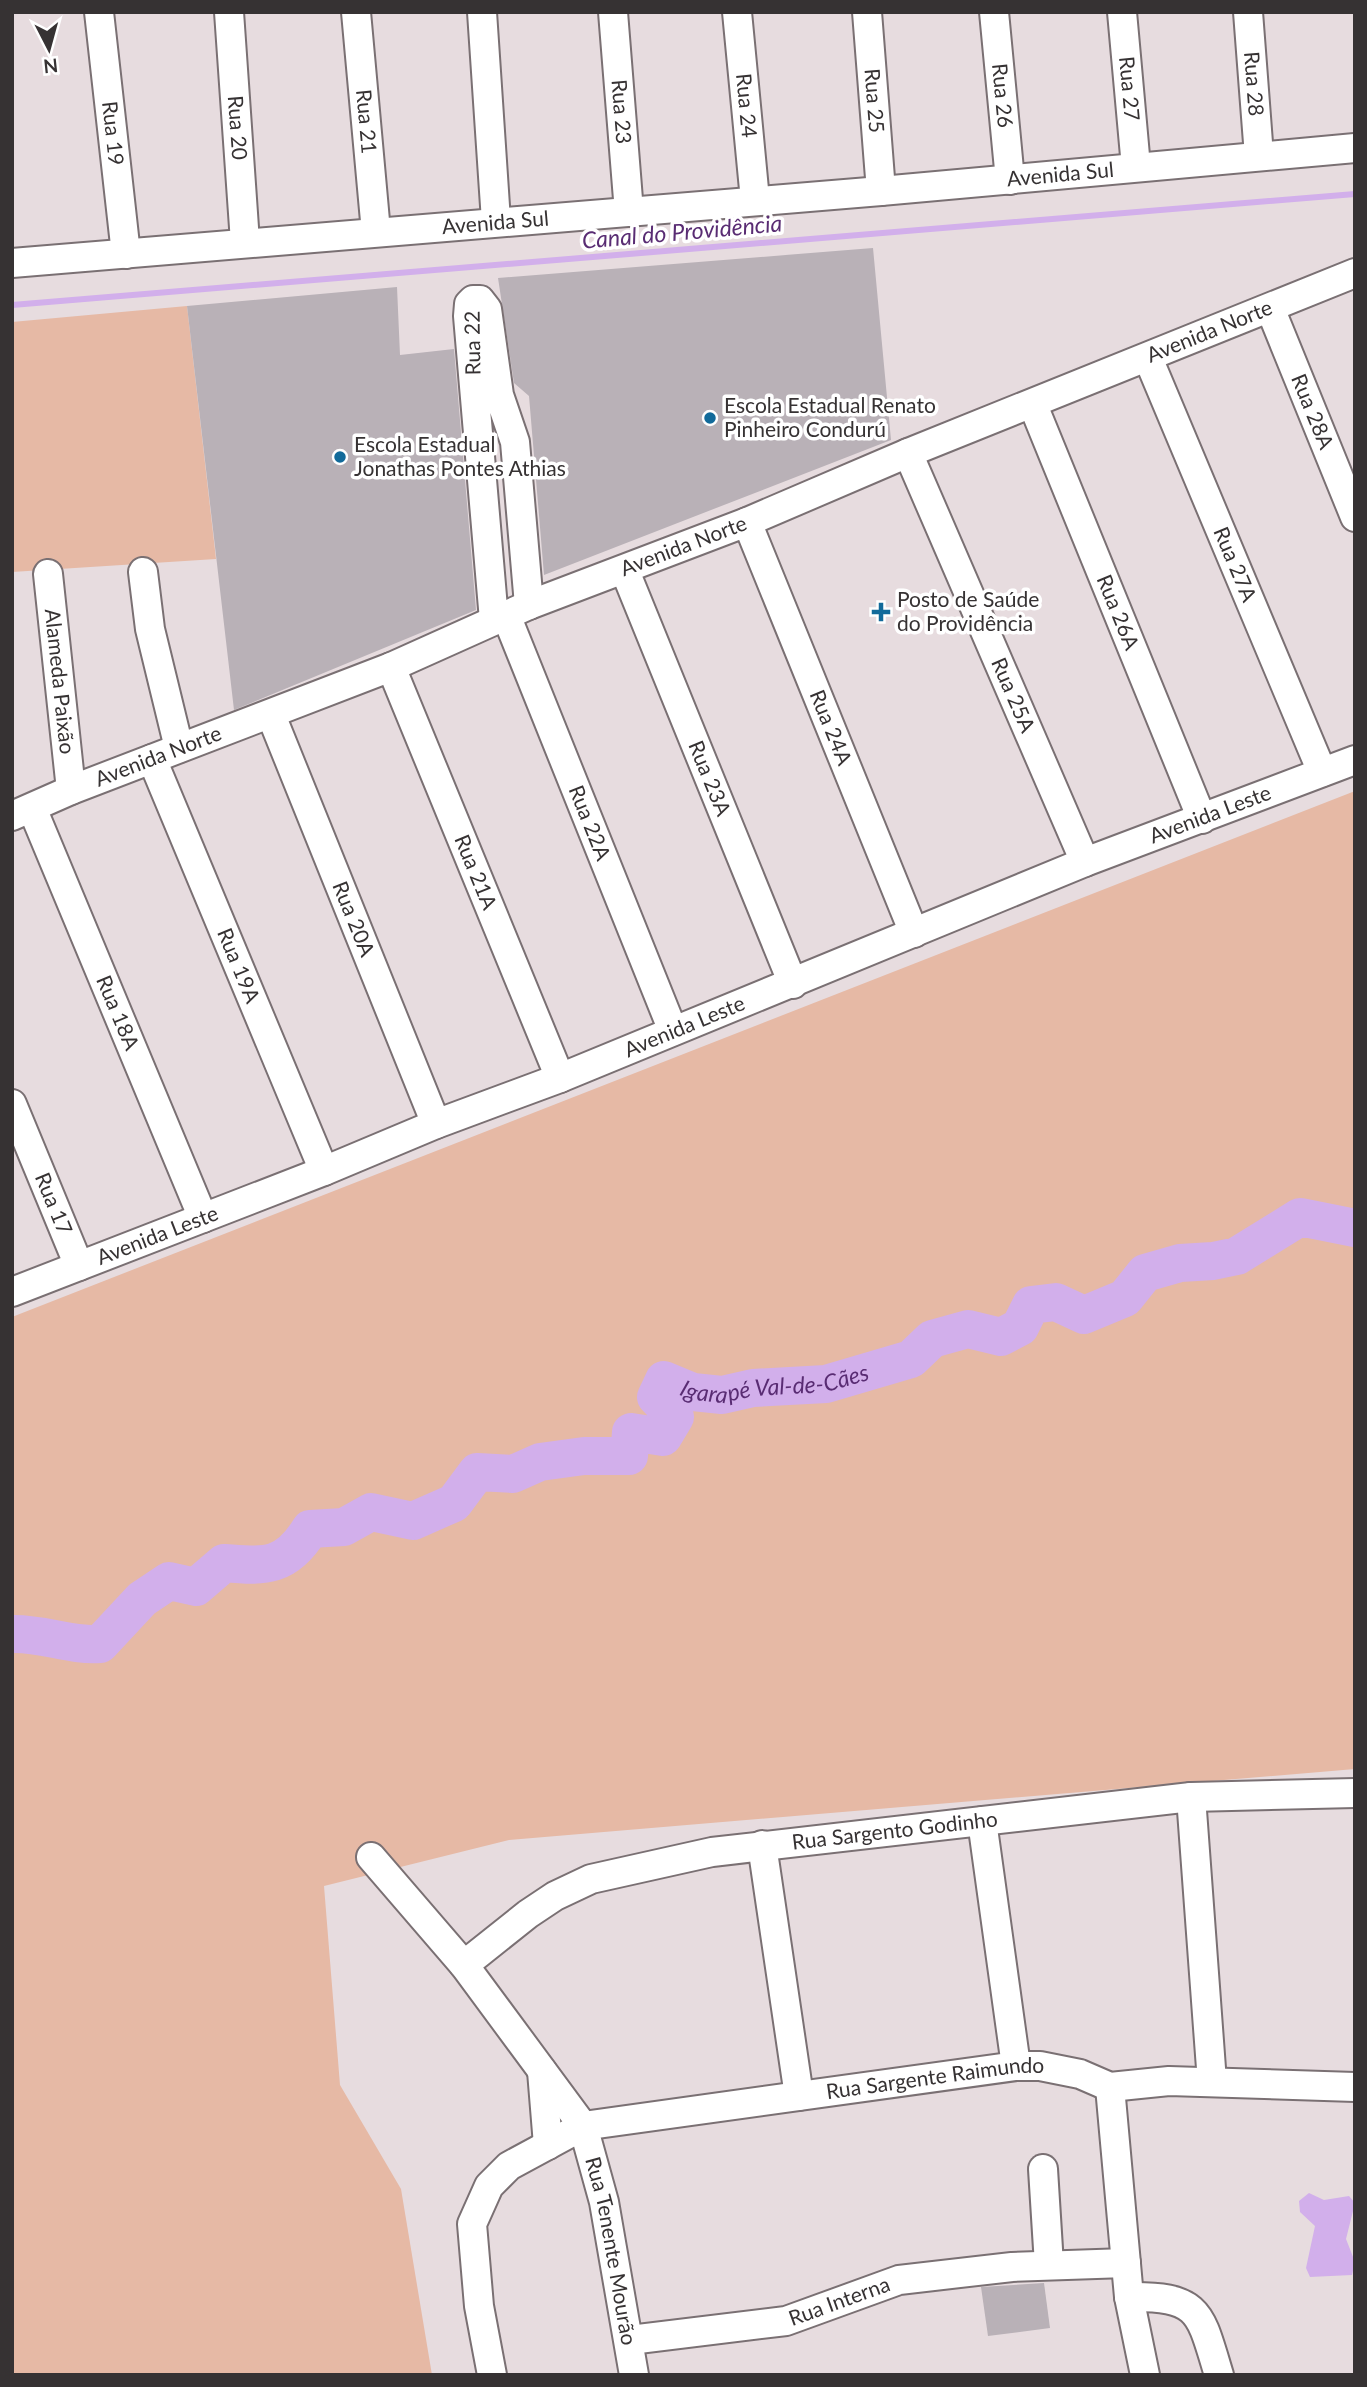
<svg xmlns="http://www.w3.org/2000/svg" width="1367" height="2387" font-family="Lato,sans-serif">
  <rect width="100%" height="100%" fill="#e7dcdf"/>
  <g fill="#e6b9a5">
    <path d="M187 306 216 559 12 572V322Z"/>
    <path d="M1355 791V1769L509 1840 324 1886 340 2085 401 2189 432 2375H12V1317Z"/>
  </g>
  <path fill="#d2afeb" d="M1309 2193 1324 2200 1349 2196 1355 2203 1346 2239 1355 2262 1352 2275 1310 2277 1306 2268 1315 2226 1300 2212 1299 2201Z"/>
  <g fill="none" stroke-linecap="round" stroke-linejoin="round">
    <path stroke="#d2afeb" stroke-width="6" d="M12 305 1355 194"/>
    <path stroke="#d2afeb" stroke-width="38" id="s1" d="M12 1634C43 1633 70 1646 100 1644L142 1599 169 1581 196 1587 224 1563C266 1567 287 1567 310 1529L344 1527 371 1512 413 1521 454 1503 477 1472 513 1474 540 1462 584 1456H629L631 1432 663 1437 675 1417 656 1397 664 1380 693 1392 722 1395 753 1388 826 1384 911 1359 932 1339 968 1329 1001 1337 1020 1327 1031 1305 1056 1302 1084 1315 1125 1298 1145 1273 1180 1263 1213 1261 1237 1256 1300 1217 1355 1228"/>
  </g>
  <g fill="#b9b1b7">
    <path d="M873 248 891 440 544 575 529 396 514 383 498 278Z"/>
    <path d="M397 287 400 355 454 349 476 610 234 710 187 306Z"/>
    <path d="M1044 2283 1050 2328 988 2336 981 2287Z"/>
  </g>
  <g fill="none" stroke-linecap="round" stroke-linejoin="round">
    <defs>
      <g id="minor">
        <path id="s2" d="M99 12 126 254"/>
        <path id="s3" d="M229 12 245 242"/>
        <path id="s4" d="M356 12 376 232"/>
        <path d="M482 12 496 221"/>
        <path id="s5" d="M613 12 629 212"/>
        <path id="s6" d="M737 12 755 200"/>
        <path id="s7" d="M867 12 881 191"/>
        <path id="s8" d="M994 12 1010 180"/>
        <path id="s9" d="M1122 12 1136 167"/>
        <path id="s10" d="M1248 12 1259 156"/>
        <path id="s11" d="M12 263 881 191 1355 148"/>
        <path id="s12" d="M1270 308 1355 517"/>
        <path id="s13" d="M1148 358 1322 772"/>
        <path id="s14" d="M1033 405 1202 819"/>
        <path id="s15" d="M908 453 1085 862"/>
        <path id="s16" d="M747 522 914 933"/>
        <path id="s17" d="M625 571 793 984"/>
        <path d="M143 572 150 629 179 748"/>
        <path id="s18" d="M48 574 71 790"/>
        <path id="s19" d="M506 615 673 1031"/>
        <path d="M494 620 468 316 469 304 473 300H480L487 309 499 395 515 442 529 605"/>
        <path id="s20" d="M391 667 560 1078"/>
        <path id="s21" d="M271 715 436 1124"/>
        <path id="s22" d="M152 759 324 1171"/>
        <path id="s23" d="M32 808 203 1218"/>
        <path id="s24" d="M12 816 71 790 391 667 529 605 747 522 908 453 1355 273"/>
        <path id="s25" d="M12 1104 79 1266"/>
        <path id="s26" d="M12 1292 324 1171 436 1124 560 1078 1085 862 1355 760"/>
        <path d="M1191 1797 1212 2082"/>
        <path d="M982 1821 1016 2066"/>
        <path d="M762 1845 799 2096"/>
        <path id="s27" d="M371 1857 464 1965 583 2126 604 2202 634 2375"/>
        <path id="s28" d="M464 1965 528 1914 555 1896 591 1879 712 1852 1191 1797 1355 1793"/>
        <path d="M542 2071 548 2145"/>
        <path d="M1110 2087 1129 2297 1145 2375"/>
        <path d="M1043 2169 1049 2265"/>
        <path d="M1129 2297C1201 2296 1200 2313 1219 2375"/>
        <path id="s29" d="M630 2340 786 2321 899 2280 1012 2267 1126 2263"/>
        <path id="s30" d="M492 2375 479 2306 472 2224 489 2186 509 2166 583 2126 1016 2066H1040L1080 2074 1110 2087 1169 2081 1355 2087"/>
      </g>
    </defs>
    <use href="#minor" stroke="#7a7073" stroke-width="32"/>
    <use href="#minor" stroke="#fff" stroke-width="28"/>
  </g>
  <g fill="#126a9a" stroke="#fff" stroke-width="2.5">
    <circle cx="710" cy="418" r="7"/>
    <circle cx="340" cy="457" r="7"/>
    <path d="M877.5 601.5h7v7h7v7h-7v7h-7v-7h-7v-7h7z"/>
  </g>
  <g text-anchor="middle" stroke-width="7" stroke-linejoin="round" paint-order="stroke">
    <g font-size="21" fill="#363233" stroke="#fff">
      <text dy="7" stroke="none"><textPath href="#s10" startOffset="72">Rua 28</textPath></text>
      <text dy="7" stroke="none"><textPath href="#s9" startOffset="77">Rua 27</textPath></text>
      <text dy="7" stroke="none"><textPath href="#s8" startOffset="84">Rua 26</textPath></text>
      <text dy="7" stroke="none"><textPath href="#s7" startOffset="89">Rua 25</textPath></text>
      <text dy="7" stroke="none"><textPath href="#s6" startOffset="94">Rua 24</textPath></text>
      <text dy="7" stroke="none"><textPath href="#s5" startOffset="100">Rua 23</textPath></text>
      <text dy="7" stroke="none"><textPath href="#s4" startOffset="110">Rua 21</textPath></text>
      <text dy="7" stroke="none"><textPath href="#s3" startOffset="116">Rua 20</textPath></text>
      <text dy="7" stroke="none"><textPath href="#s2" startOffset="122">Rua 19</textPath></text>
      <text dy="7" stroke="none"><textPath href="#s11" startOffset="1052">Avenida Sul</textPath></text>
      <text dy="7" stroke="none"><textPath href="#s11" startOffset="485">Avenida Sul</textPath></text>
      <text dy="7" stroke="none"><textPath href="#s24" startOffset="1292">Avenida Norte</textPath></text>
      <text transform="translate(473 343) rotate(-91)" y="7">Rua 22</text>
      <text dy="7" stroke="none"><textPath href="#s12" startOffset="112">Rua 28A</textPath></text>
      <text dy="7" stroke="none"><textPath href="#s24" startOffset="724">Avenida Norte</textPath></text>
      <text dy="7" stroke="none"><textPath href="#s13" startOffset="224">Rua 27A</textPath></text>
      <text dy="7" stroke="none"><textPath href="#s14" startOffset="224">Rua 26A</textPath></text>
      <text dy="7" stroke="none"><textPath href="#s18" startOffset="108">Alameda Paixão</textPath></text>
      <text dy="7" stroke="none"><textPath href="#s15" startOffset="264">Rua 25A</textPath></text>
      <text dy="7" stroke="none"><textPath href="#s16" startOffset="222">Rua 24A</textPath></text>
      <text dy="7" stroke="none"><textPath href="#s24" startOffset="158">Avenida Norte</textPath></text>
      <text dy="7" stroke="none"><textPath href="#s17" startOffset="224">Rua 23A</textPath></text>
      <text dy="7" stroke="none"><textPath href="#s26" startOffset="1290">Avenida Leste</textPath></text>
      <text dy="7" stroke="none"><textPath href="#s19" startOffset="224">Rua 22A</textPath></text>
      <text dy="7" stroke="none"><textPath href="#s20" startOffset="222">Rua 21A</textPath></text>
      <text dy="7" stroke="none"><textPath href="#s21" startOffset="220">Rua 20A</textPath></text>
      <text dy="7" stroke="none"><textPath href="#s22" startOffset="224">Rua 19A</textPath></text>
      <text dy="7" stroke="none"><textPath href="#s23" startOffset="222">Rua 18A</textPath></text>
      <text dy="7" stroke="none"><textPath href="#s26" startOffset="723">Avenida Leste</textPath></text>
      <text dy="7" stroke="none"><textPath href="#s25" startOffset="108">Rua 17</textPath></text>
      <text dy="7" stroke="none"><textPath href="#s26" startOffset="156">Avenida Leste</textPath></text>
      <text dy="7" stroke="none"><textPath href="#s28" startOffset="462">Rua Sargento Godinho</textPath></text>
      <text dy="7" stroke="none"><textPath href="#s30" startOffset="662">Rua Sargente Raimundo</textPath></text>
      <text dy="7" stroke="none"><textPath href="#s27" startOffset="471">Rua Tenente Mourão</textPath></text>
      <text dy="7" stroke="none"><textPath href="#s29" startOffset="214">Rua Interna</textPath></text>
    </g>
    <g font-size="21" fill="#363233" stroke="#fff" text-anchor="start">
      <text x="724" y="413">Escola Estadual Renato<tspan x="724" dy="24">Pinheiro Condurú</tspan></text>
      <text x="354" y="452">Escola Estadual<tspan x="354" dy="24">Jonathas Pontes Athias</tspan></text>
      <text x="897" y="607">Posto de Saúde<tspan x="897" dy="24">do Providência</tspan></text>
    </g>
    <g font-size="23" font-style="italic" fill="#592c73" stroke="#fff">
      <text transform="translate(682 232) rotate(-5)" y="8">Canal do Providência</text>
      <text dy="8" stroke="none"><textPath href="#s1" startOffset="934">Igarapé Val-de-Cães</textPath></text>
    </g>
  </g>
  <rect width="1367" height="2387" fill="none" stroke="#363233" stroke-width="28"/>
  <g transform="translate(49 49) rotate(174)" stroke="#ffffff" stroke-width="5" paint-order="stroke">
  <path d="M0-5L12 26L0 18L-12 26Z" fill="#363233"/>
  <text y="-10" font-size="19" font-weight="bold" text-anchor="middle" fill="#363233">N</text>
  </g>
</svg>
